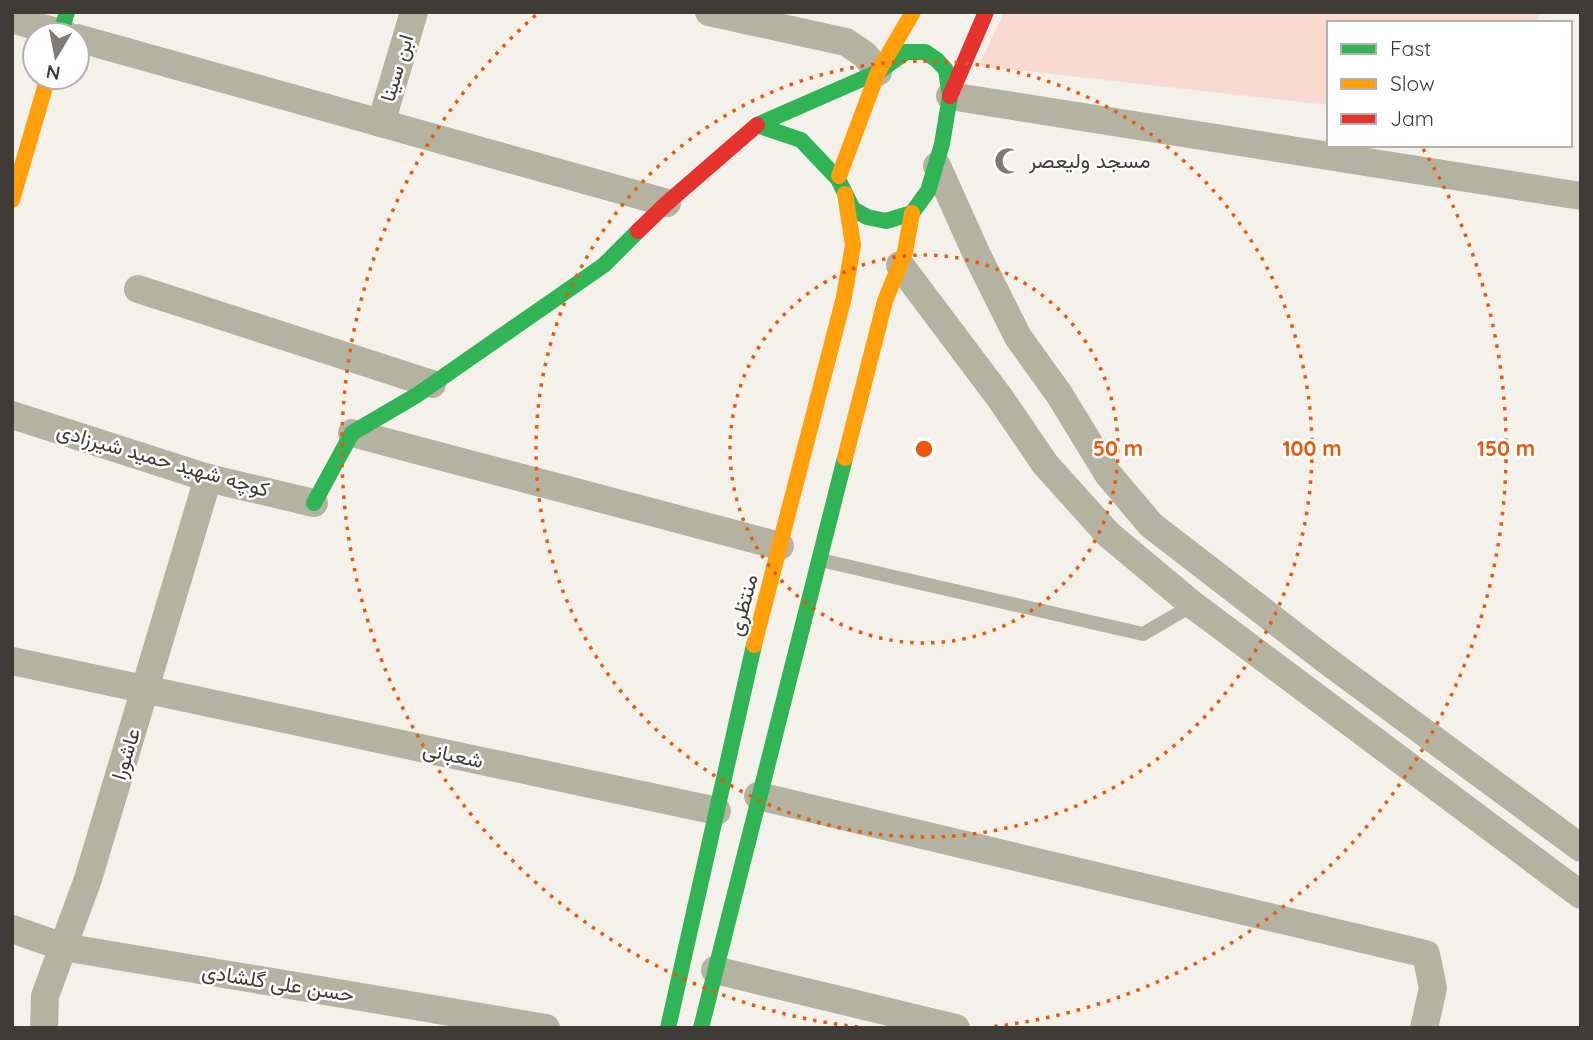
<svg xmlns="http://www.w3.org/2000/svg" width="1593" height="1040" font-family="Quicksand,Vazirmatn,sans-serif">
  <rect width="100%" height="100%" fill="#f4f0ea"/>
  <path fill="#f9dad1" d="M1004 12H1540L1537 23H1329V105L979 66Z"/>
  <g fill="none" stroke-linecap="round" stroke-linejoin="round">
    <path stroke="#b4b3a1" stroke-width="14" d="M820 560 1143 634 1193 605"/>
    <g stroke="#b4b3a1" stroke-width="28">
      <path d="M709 12 846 42 865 55 878 72"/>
      <path d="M12 19 66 35"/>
      <path d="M77 38 667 203"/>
      <path d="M950 96 1581 196"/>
      <path d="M381 123 414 12"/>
      <path d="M937 166 977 255 1018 337 1059 394 1108 474 1151 525 1330 663 1581 848"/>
      <path d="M900 265 1000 398 1045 464 1108 534 1193 605 1581 895"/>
      <path d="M138 289 432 384"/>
      <path d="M12 415 208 478 314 503"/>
      <path d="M352 433 780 546"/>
      <path d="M12 661 717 811"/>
      <path d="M758 796 1426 954 1433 988 1424 1028"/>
      <path d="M12 929 63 947 546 1028"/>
      <path d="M715 970 956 1028"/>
      <path d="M44 1028 45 996 88 879 208 478"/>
    </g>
    <g stroke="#30b455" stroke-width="16">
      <path d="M60 35 67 12"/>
      <path d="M838 179 801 140 757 125 878 72 906 52H925L937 60 946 70 950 96 942 144 928 191 912 213 886 221 867 217 853 209 838 179 839 176"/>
      <path d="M314 503 352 433 417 395 604 265 638 231"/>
      <path d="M668 1028 754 645"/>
      <path d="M701 1028 845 458"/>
    </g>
    <g stroke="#ff9f0a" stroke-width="16">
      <path d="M839 176 878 72 913 12"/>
      <path d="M12 200 48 77"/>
      <path d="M845 458 885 301 905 252 912 213"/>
      <path d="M754 645 844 297 853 245 845 194"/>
    </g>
    <g stroke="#e5322d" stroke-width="16">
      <path d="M950 96 986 12"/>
      <path d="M638 231 667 203 757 125"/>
    </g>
  </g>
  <g fill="none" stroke="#e8590c" stroke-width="3.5" stroke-dasharray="3.5 7">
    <circle cx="924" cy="449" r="194"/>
    <circle cx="924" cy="449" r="388"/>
    <path d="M858 1027A582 582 0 0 1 538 13M1423 149A582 582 0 0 1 990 1027"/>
  </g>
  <defs>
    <symbol id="mosque-bare" viewBox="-9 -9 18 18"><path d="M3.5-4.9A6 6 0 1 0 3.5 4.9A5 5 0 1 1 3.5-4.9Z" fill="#7e7b76" stroke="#fff" stroke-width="2.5" paint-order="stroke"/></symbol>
  </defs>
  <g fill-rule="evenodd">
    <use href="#mosque-bare" x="989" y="142" width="38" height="38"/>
  </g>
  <g text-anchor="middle" stroke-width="5" stroke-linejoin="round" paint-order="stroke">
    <g font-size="21" fill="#3f3c38" stroke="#fff">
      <text transform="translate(397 68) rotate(-73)" y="7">ابن سینا</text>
      <text transform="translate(163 460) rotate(16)" y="7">کوچه شهید حمید شیرزادی</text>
      <text transform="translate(743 605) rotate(-75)" y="7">منتظری</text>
      <text transform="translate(126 754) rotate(-73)" y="7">عاشورا</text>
      <text transform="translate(453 755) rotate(12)" y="7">شعبانی</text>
      <text transform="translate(278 983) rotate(9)" y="7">حسن علی گلشادی</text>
    </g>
    <g font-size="21" fill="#3f3c38" stroke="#fff" text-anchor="start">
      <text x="1029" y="168">مسجد ولیعصر</text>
    </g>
  </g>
  <circle cx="924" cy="449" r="10" fill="#e8590c" stroke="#fff" stroke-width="3.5"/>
  <g font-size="21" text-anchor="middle" font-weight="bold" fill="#e8590c" stroke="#fff" stroke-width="5" stroke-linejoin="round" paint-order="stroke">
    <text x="1118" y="456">50 m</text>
    <text x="1312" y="456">100 m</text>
    <text x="1506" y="456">150 m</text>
  </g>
  <rect width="1593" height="1040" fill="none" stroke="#3f3c38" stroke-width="28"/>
  <rect x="1327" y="21" width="245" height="126" fill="#ffffff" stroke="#b2b1af" stroke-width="2"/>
  <rect x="1341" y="44" width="35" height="10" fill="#30b455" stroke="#b2b1af" stroke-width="2"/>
  <text x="1390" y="56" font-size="21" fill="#3f3c38">Fast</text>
  <rect x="1341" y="79" width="35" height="10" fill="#ff9f0a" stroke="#b2b1af" stroke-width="2"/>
  <text x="1390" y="91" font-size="21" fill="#3f3c38">Slow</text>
  <rect x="1341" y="114" width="35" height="10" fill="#e5322d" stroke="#b2b1af" stroke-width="2"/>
  <text x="1390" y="126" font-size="21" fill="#3f3c38">Jam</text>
  <g transform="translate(56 56) rotate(190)"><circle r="33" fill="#ffffff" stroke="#b2b1af" stroke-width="2"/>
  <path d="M0-5L12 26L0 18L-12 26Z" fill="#7e7b76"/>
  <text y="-10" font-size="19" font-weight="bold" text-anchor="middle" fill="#3f3c38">N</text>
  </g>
</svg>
